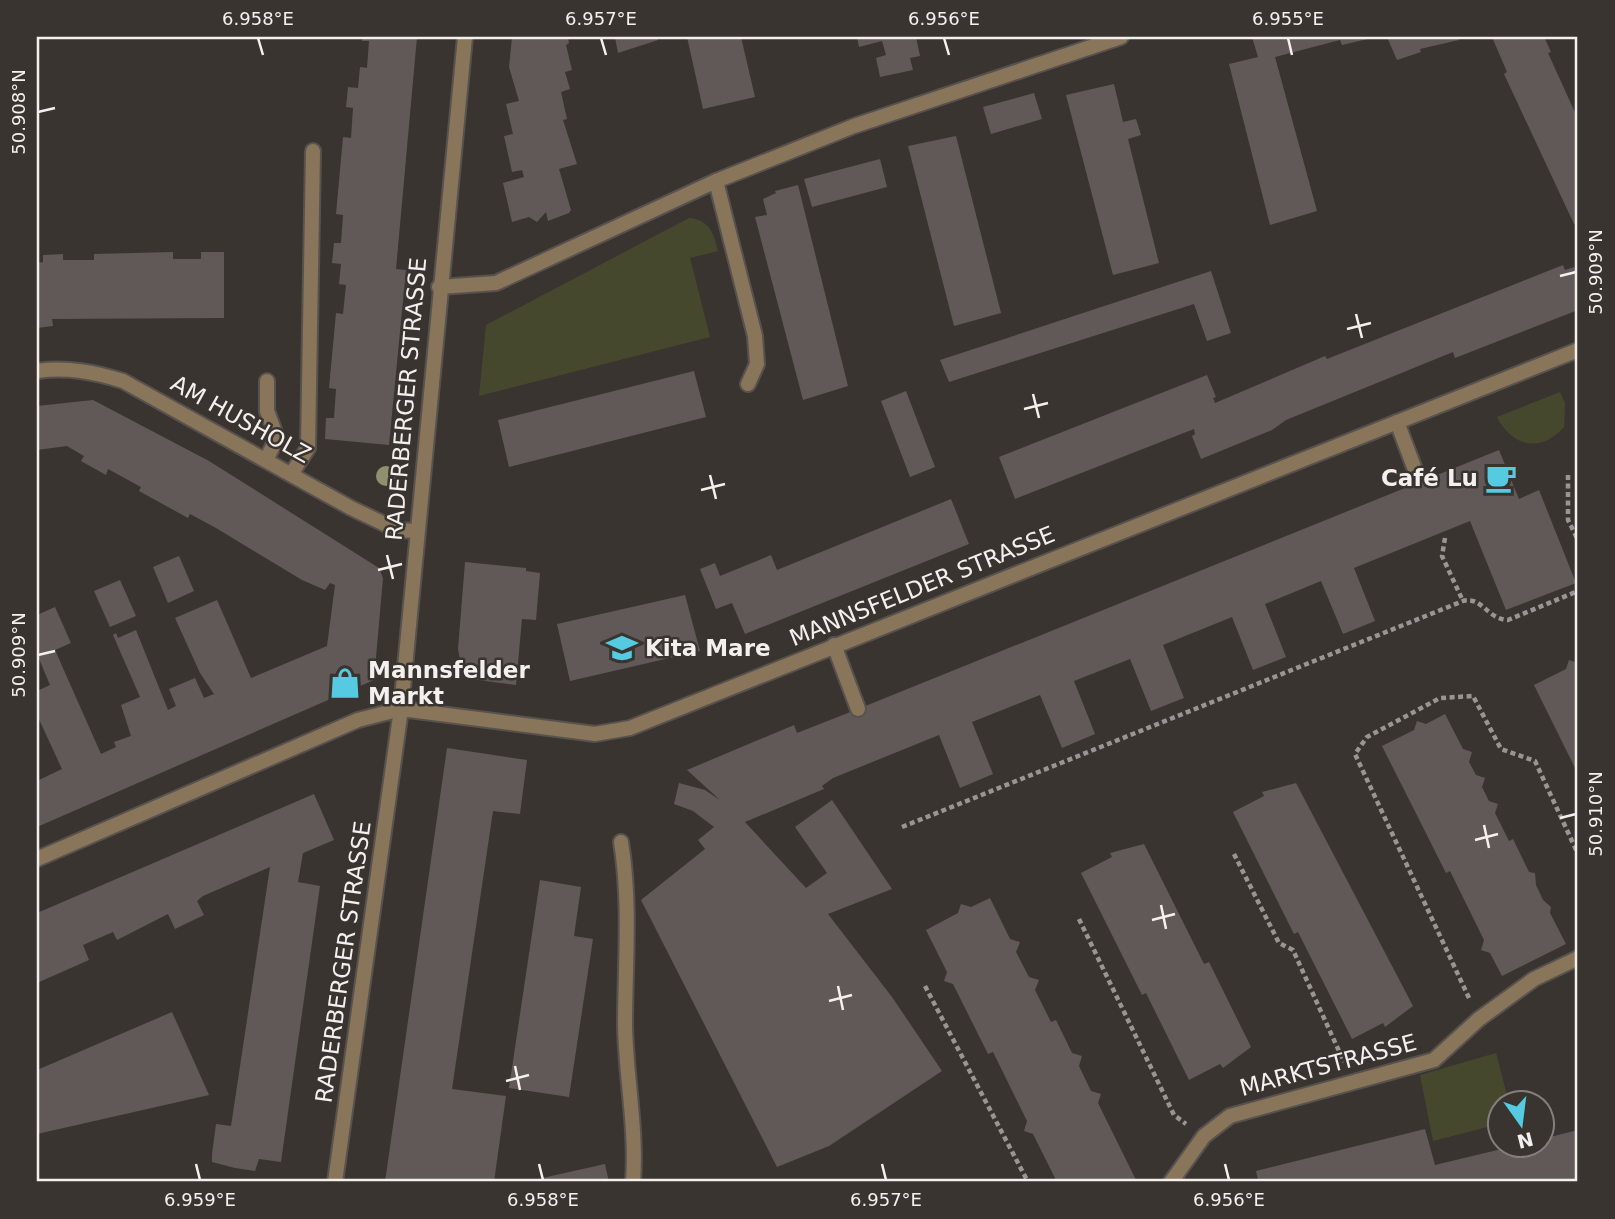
<svg xmlns="http://www.w3.org/2000/svg" width="1615" height="1219" font-family="'DejaVu Sans',sans-serif">
  <rect width="100%" height="100%" fill="#3a3431"/>
  <g fill="#46482d">
    <path d="M689 218C709 219 714 234 718 251L690 258 710 337 479 396 486 325Z"/>
    <path d="M1560 392 1565 403 1564 427C1541 453 1512 447 1497 417Z"/>
    <path d="M1496 1053 1509 1103 1500 1104 1499 1124 1433 1141 1420 1075Z"/>
  </g>
  <g fill="#605957">
    <path d="M363 37H417L396 269 406 270 389 445 325 439 326 418H334L336 389 329 388 336 313 343 314 346 285 339 284 341 264 332 263 334 243H341L343 215 336 214 343 137 351 138 353 108 346 107 348 87 358 88 360 67 367 68 369 41H362Z"/>
    <path d="M512 37H568L569 43 566 45 572 70 565 72 570 89 561 92 567 119 563 120 577 164 559 169 571 210 569 213 548 221 546 212 537 222 529 217 512 222 503 183 524 177 522 170 512 172 504 136 513 134 506 104 519 101 509 67Z"/>
    <path d="M615 37H657L658 40 618 53Z"/>
    <path d="M687 37H741L755 97 703 109Z"/>
    <path d="M857 37H916L920 56 910 58 913 70 880 77 876 58 886 55 882 41 859 47Z"/>
    <path d="M1252 37 1372 38 1342 45 1340 40 1275 57 1317 211 1270 225 1229 64 1258 57Z"/>
    <path d="M1387 37H1457L1459 40 1420 49 1421 52 1397 60Z"/>
    <path d="M1492 37H1544L1551 52 1548 53 1578 119V222L1574 224 1504 74 1507 72Z"/>
    <path d="M1114 84 1123 122 1136 119 1141 135 1128 139 1159 263 1113 275 1066 95Z"/>
    <path d="M1034 93 1042 119 991 134 983 107Z"/>
    <path d="M956 136 1001 313 954 326 908 146Z"/>
    <path d="M880 159 887 187 812 207 804 179Z"/>
    <path d="M798 185 848 386 803 400 755 217 767 215 763 199 776 193 775 191Z"/>
    <path d="M173 252V259H201V252H224V318L52 319 53 326 37 328V263L43 262V255L63 254V260H94V254Z"/>
    <path d="M1563 265 1565 270 1574 267 1578 278V310L1455 358 1453 352 1286 420 1272 430 1201 459 1192 436 1195 434 1194 429 1015 499 999 457 1207 375 1216 397 1213 398 1215 403 1325 356 1327 359Z"/>
    <path d="M1211 271 1231 333 1207 341 1194 304 949 382 940 360Z"/>
    <path d="M694 371 706 417 509 467 498 420Z"/>
    <path d="M906 391 935 467 910 477 881 401Z"/>
    <path d="M93 400 209 461 379 568 383 578 374 680 37 827V781L62 769 37 715V691L50 685 37 654V615L55 607 71 643 55 650 101 754 116 747 114 742 131 736 121 705 140 697 113 635 116 633 118 638 136 630 168 710 176 706 169 689 195 678 204 698 214 694 200 673 175 618 217 600 251 678 327 646 335 585 330 583 325 590 302 580 216 528 190 514 188 518 139 491 141 487 108 469 106 475 81 461 84 456 67 446 37 450V406Z"/>
    <path d="M1499 450 1519 499 1539 490 1576 583 1506 610 1470 521 1354 568 1375 621 1343 634 1321 581 1265 604 1286 657 1253 670 1232 617 1163 645 1184 698 1151 711 1130 659 1074 681 1095 734 1062 748 1040 695 972 722 993 774 960 788 939 735 833 778 822 786 824 789 745 822 806 888 827 873 795 827 832 800 892 889 828 914 892 997 942 1071 829 1146 777 1167 641 900 705 849 698 840 714 827 693 811 674 804 679 783 705 790 720 800 687 770 794 725 797 733 858 709Z"/>
    <path d="M951 499 969 544 745 634 732 603 716 609 700 569 715 563 720 576 771 555 777 570Z"/>
    <path d="M179 556 194 591 168 603 153 567Z"/>
    <path d="M465 562 526 568V571L540 573 536 620 522 619 516 685 478 680 461 665 458 649Z"/>
    <path d="M120 580 136 616 110 627 94 591Z"/>
    <path d="M685 595 700 651 570 681 557 624Z"/>
    <path d="M1569 660 1578 663V774L1534 685 1566 669Z"/>
    <path d="M1445 714 1463 749 1472 752 1469 762 1476 775 1485 778 1482 787 1489 801 1498 804 1495 813 1509 841 1513 839 1529 872 1535 873 1536 885 1543 900 1551 907 1550 913 1566 944 1502 976 1490 953 1481 950 1484 940 1450 871 1446 873 1382 746 1414 730 1417 721 1426 724Z"/>
    <path d="M447 748 527 760 520 814 493 811 452 1089 506 1096 494 1182H385Z"/>
    <path d="M1296 783 1413 1006 1385 1027 1383 1023 1352 1039 1298 932 1294 934 1233 812 1264 796 1262 792Z"/>
    <path d="M314 794 334 840 303 853 298 882 320 886 281 1162 259 1159 255 1171 235 1168 212 1162V1154L216 1124 231 1126 270 867 203 896 197 901 204 915 175 929 168 914 117 940 113 932 83 945 89 960 37 983V913Z"/>
    <path d="M1144 844 1204 964 1209 962 1251 1047 1223 1068 1220 1064 1189 1080 1146 993 1142 995 1081 873 1112 857 1110 853Z"/>
    <path d="M540 880 581 887 574 936 593 939 569 1097 509 1088Z"/>
    <path d="M990 898 1010 939 1020 942 1016 952 1029 977 1039 980 1035 990 1051 1022 1056 1020 1072 1053 1082 1056 1079 1066 1091 1091 1101 1094 1098 1103 1137 1182H1057L1033 1134 1024 1131 1027 1121 993 1052 988 1054 953 984 944 981 947 972 926 930 958 913 961 904 971 907Z"/>
    <path d="M172 1012 209 1095 37 1134V1070Z"/>
    <path d="M1425 1129 1435 1165 1514 1146H1542V1139L1578 1130V1182H1253L1258 1180 1256 1171Z"/>
    <path d="M605 1164 609 1182H530L529 1181Z"/>
  </g>
  <g fill="none" stroke-linecap="round" stroke-linejoin="round">
    <defs>
      <g id="service">
        <path d="M716 181 755 336 757 364 748 384"/>
        <path d="M1397 422 1417 475"/>
        <path d="M267 458 277 438 267 411V381"/>
        <path d="M292 473 308 448 313 151"/>
        <path d="M834 645 858 709"/>
        <path d="M621 842C631 904 625 964 625 1026 626 1078 637 1130 633 1182"/>
        <path d="M1171 1182 1204 1136 1230 1116 1434 1060 1479 1019 1534 979 1578 958"/>
      </g>
      <g id="minor">
        <path d="M439 287 496 283 716 181 854 126 1121 37"/>
        <path d="M37 371C68 367 94 372 123 381L351 508 397 530 416 531"/>
        <path d="M37 859 358 720 401 709 595 734 630 728 1578 350"/>
        <path d="M335 1182 401 709 465 37"/>
      </g>
    </defs>
    <use href="#service" stroke="#58524f" stroke-width="18"/>
    <use href="#minor" stroke="#58524f" stroke-width="18"/>
    <g stroke="#9a9593" stroke-width="4.5" stroke-dasharray="5 3.5" stroke-linecap="butt">
      <path d="M1568 475V520L1578 540"/>
      <path d="M1445 538 1442 556 1463 601"/>
      <path d="M902 827 1463 601C1482 596 1487 619 1508 620L1578 591"/>
      <path d="M1234 854 1279 943 1293 950 1344 1062"/>
      <path d="M1079 919 1174 1115 1186 1124"/>
      <path d="M925 986 1028 1182"/>
      <path d="M1469 998 1355 754 1367 737 1440 698 1473 696 1501 749 1535 761 1578 854"/>
    </g>
    <use href="#service" stroke="#89755a" stroke-width="14"/>
    <use href="#minor" stroke="#89755a" stroke-width="14"/>
  </g>
  <circle fill="#909070" cx="386" cy="476" r="10"/>
  <path fill="none" stroke="#f4f0ee" stroke-width="2.5" d="M258 38 263 55M601 38 606 55M944 38 949 55M1288 38 1292 55M38 112 55 108M1560 276 1576 272M1356 314 1362 338M1347 329 1371 323M1033 394 1039 418M1024 409 1048 403M710 475 716 499M701 490 725 484M387 555 393 579M378 570 402 564M38 655 55 651M1560 818 1576 814M1484 825 1489 848M1475 840 1498 834M1161 905 1166 929M1152 920 1175 914M838 986 843 1010M829 1001 852 995M515 1066 520 1090M506 1081 529 1075M196 1164 200 1180M539 1164 543 1180M882 1164 886 1180M1225 1164 1229 1180"/>
  <defs>
    <symbol id="cafe-bare" viewBox="-9 -9 18 18"><path d="M-5.5-4.5H6V0H3Q3 3.5 0 3.5H-2.5Q-5.5 3.5-5.5 0ZM3-3.2v2h1.7v-2ZM-6 4.5H4V6H-6Z" fill="#55cae0" stroke="#3a3431" stroke-width="2.5" paint-order="stroke"/></symbol>
    <symbol id="school-bare" viewBox="-9 -9 18 18"><path d="M0-5L7-2L0 1L-7-2ZM-4 1L0 2.5L4 1V4Q0 6-4 4Z" fill="#55cae0" stroke="#3a3431" stroke-width="2.5" paint-order="stroke"/></symbol>
    <symbol id="shop-bare" viewBox="-9 -9 18 18"><path d="M-5-2.5h2.3a2.7 3.5 0 0 1 5.4 0H5L5.5 6h-11ZM-1.5-2.5h3a1.5 2.3 0 0 0-3 0Z" fill="#55cae0" stroke="#3a3431" stroke-width="2.5" paint-order="stroke"/></symbol>
  </defs>
  <g fill-rule="evenodd">
    <use href="#cafe-bare" x="1479" y="456" width="44" height="44"/>
    <use href="#school-bare" x="600" y="626" width="44" height="44"/>
    <use href="#shop-bare" x="323" y="661" width="44" height="44"/>
  </g>
  <g text-anchor="middle" stroke-width="5" stroke-linejoin="round" paint-order="stroke">
    <g font-size="23" fill="#f4f0ee" stroke="#3a3431">
      <text transform="translate(406 399) rotate(-85)" y="8">RADERBERGER STRASSE</text>
      <text transform="translate(241 419) rotate(29)" y="8">AM HUSHOLZ</text>
      <text transform="translate(922 586) rotate(-22)" y="8">MANNSFELDER STRASSE</text>
      <text transform="translate(343 962) rotate(-82)" y="8">RADERBERGER STRASSE</text>
      <text transform="translate(1328 1065) rotate(-15)" y="8">MARKTSTRASSE</text>
    </g>
    <g font-size="23" font-weight="bold" fill="#f4f0ee" stroke="#3a3431" text-anchor="start">
      <text x="1478" y="486" text-anchor="end">Café Lu</text>
      <text x="645" y="656">Kita Mare</text>
      <text x="368" y="678">Mannsfelder<tspan x="368" dy="26">Markt</tspan></text>
    </g>
  </g>
  <rect width="1615" height="1219" fill="none" stroke="#3a3431" stroke-width="77"/>
  <g transform="translate(1521 1124) rotate(166)"><circle r="33" fill="#3a3431" stroke="#847f7d" stroke-width="2"/>
  <path d="M0-5L12 26L0 18L-12 26Z" fill="#55cae0"/>
  <text y="-10" font-size="19" font-weight="bold" text-anchor="middle" fill="#f4f0ee">N</text>
  </g>
  <rect x="38" y="38" width="1538" height="1142" fill="none" stroke="#f4f0ee" stroke-width="2.5"/>
  <g font-size="18" text-anchor="middle" fill="#f4f0ee">
    <text x="258" y="25">6.958°E</text>
    <text x="601" y="25">6.957°E</text>
    <text x="944" y="25">6.956°E</text>
    <text x="1288" y="25">6.955°E</text>
    <text transform="translate(19 112) rotate(-90)" y="6">50.908°N</text>
    <text transform="translate(1596 272) rotate(-90)" y="6">50.909°N</text>
    <text transform="translate(19 655) rotate(-90)" y="6">50.909°N</text>
    <text transform="translate(1596 814) rotate(-90)" y="6">50.910°N</text>
    <text x="200" y="1206">6.959°E</text>
    <text x="543" y="1206">6.958°E</text>
    <text x="886" y="1206">6.957°E</text>
    <text x="1229" y="1206">6.956°E</text>
  </g>
</svg>
